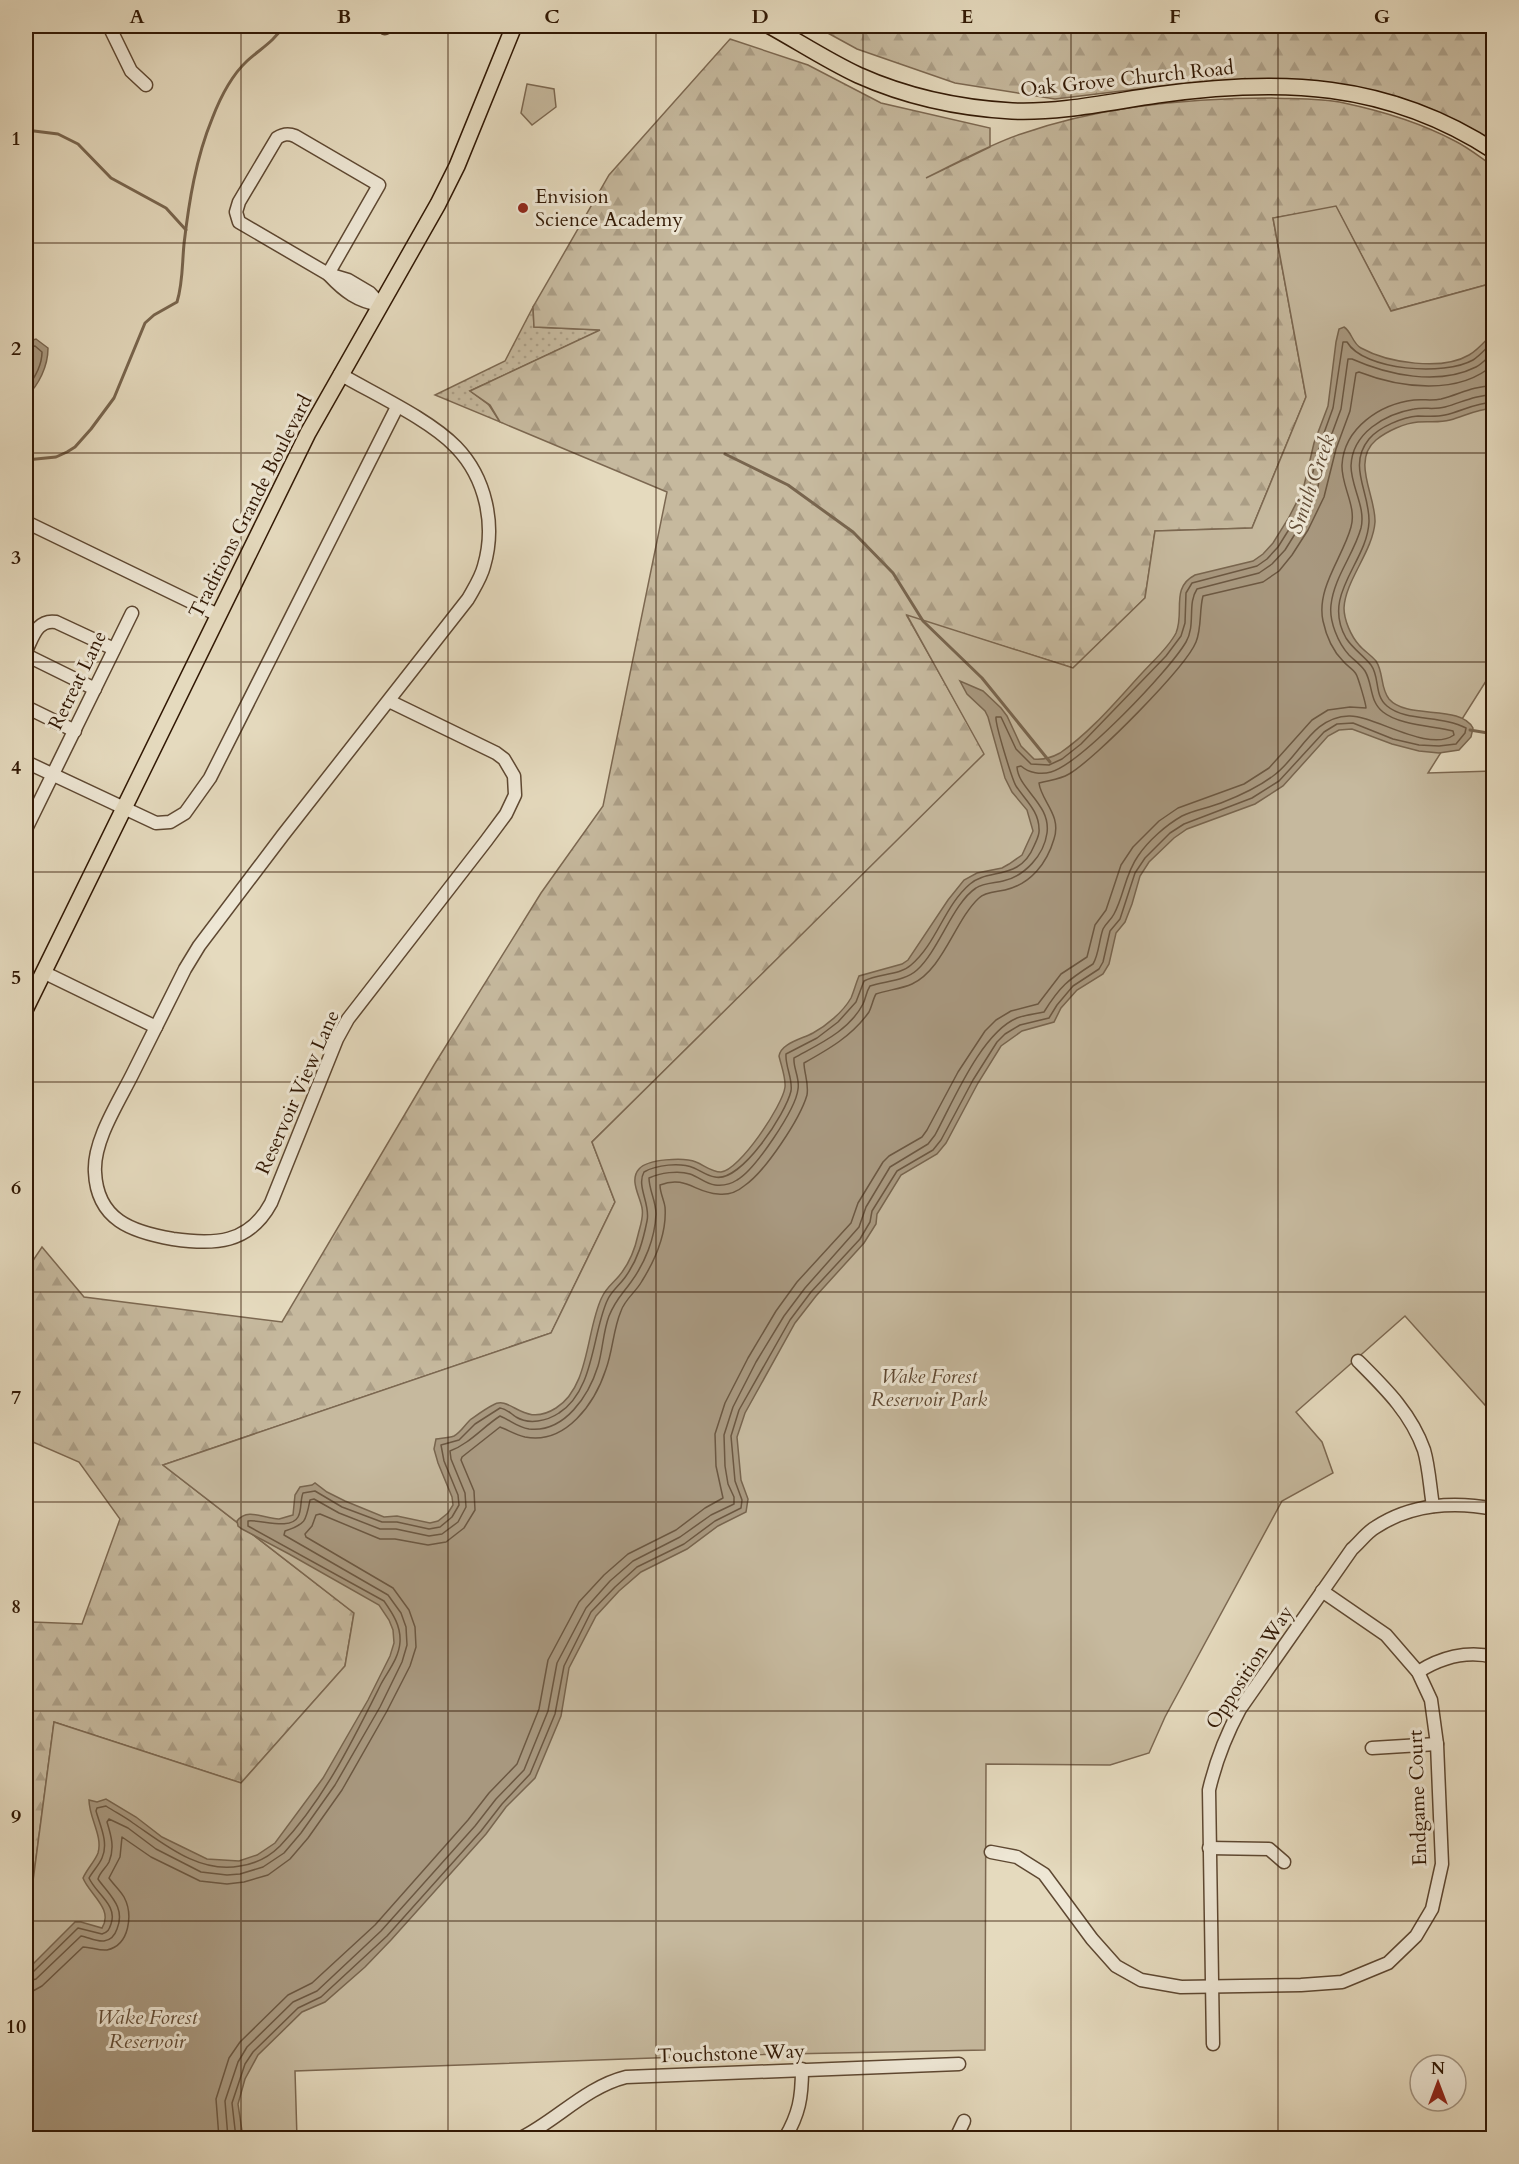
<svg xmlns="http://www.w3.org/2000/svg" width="1519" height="2164" font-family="Cardo,serif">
  <defs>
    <pattern id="grass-dots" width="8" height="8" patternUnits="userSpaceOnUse" patternTransform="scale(1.5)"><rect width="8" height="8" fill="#c6b99e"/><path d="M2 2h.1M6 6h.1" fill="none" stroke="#ab9e86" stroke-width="1.8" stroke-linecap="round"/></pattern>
    <pattern id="forest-firs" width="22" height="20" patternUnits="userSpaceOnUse" patternTransform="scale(1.5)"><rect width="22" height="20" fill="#c6b99e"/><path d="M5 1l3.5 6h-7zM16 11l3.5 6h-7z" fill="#ab9e86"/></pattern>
  </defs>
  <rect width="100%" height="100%" fill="#e5dabe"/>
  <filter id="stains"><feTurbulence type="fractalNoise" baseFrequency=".00333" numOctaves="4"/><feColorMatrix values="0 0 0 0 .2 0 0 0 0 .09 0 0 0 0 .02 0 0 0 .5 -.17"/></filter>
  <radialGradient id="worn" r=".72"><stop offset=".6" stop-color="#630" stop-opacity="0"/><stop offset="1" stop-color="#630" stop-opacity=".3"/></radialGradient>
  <path fill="url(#grass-dots)" stroke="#7c6851" stroke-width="1.5" d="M533 307 534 327 601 330 470 391 489 405 500 422 435 395 505 361Z"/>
  <g fill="url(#forest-firs)" stroke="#7c6851" stroke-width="1.5">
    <path d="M815 26H1493V146L1443 116 1264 80 1180 84 1055 99 955 83 857 49Z"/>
    <path d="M730 39 808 65 881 103 990 128V147L926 178C957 163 988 145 1021 134 1098 107 1190 98 1272 98 1296 99 1321 98 1344 103 1382 111 1421 123 1455 141 1469 148 1481 158 1493 166V283L1391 311 1336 207 1273 218 1306 397 1252 528 1155 531 1145 598 1073 668 907 616 985 754 592 1142 615 1202 551 1333 163 1465 354 1613 345 1666 241 1783 54 1722 33 1881 26 1891V1630L33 1622 82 1624 120 1519 79 1462 26 1439V1271L42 1247 84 1297 282 1322 434 1065 541 893 603 806 667 492 500 422 490 405 470 391 600 330 534 327 533 307 609 175Z"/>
  </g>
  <g fill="#c6b99e" stroke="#7c6851" stroke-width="1.5">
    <path d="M527 84 554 89 556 107 532 125 521 113Z"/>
    <path d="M1336 206 1391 311 1493 283V670L1428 773 1493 771V1414L1405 1316 1296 1412 1322 1442 1333 1473 1282 1501 1165 1717 1149 1753 1110 1765 986 1764 985 2050 736 2055 295 2071 297 2138H26V1891L33 1881 54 1722 241 1783 345 1666 354 1613 163 1465 551 1333 615 1202 592 1142 984 754 907 615 1073 668 1145 598 1155 531 1252 528 1306 397 1273 218Z"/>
  </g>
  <g fill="#a8987f" stroke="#78654e" stroke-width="1.5">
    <path d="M1344 327C1352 332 1352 343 1361 348 1388 363 1442 371 1469 355 1478 350 1486 340 1493 333V408C1475 410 1467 415 1450 420 1439 423 1429 421 1418 422 1405 423 1387 431 1376 440 1351 461 1376 496 1375 522 1373 551 1345 581 1344 608 1344 620 1351 636 1359 645 1364 651 1371 655 1376 661 1384 673 1380 688 1389 699 1407 720 1460 704 1473 728L1471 737 1459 750 1439 753 1419 751 1392 744 1352 729 1339 730 1328 736 1283 786 1255 804 1187 829 1174 838 1149 862 1140 876 1132 904 1125 922 1116 933 1109 964 1103 974 1077 990 1061 1008 1054 1022 1022 1031 1001 1046 978 1083 946 1143 937 1154 901 1175 877 1214 876 1224 864 1243 816 1296 795 1323 745 1413 737 1437 741 1480 748 1499 746 1512 718 1526 687 1549 641 1572 619 1591 596 1616 569 1668 561 1716 535 1778 506 1807 486 1834 391 1940 365 1967 325 2002 302 2012 258 2055 245 2079 238 2104 243 2138H26V1971L75 1922H81L102 1928C114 1909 89 1894 83 1878 87 1869 95 1861 98 1853 103 1836 89 1818 89 1800L97 1802 106 1799 136 1817 162 1837 207 1859 239 1861 257 1855 275 1843 323 1778 368 1700 390 1656 394 1643 393 1630 389 1620 379 1605 289 1554 242 1529 238 1526 237 1521C248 1507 264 1519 279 1519 283 1518 289 1516 293 1515L295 1495 300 1487 312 1485 315 1483 327 1492 345 1501 384 1517 397 1516 430 1523 438 1521 448 1513 453 1505 452 1497 438 1463 434 1449 436 1439C442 1438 448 1438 454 1436 460 1433 465 1425 470 1420 477 1415 485 1409 493 1405 511 1394 523 1429 556 1408 590 1387 586 1329 602 1297 606 1288 613 1283 619 1276 629 1264 635 1249 638 1235 640 1226 644 1217 642 1208 640 1196 629 1180 639 1169 647 1159 684 1157 696 1162 704 1165 711 1172 721 1172 739 1171 783 1105 785 1087 786 1078 781 1065 779 1056 781 1043 802 1039 813 1033 826 1026 843 1012 851 998 854 991 856 983 859 976L902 964 908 960 948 900 964 880 977 873 1002 868 1009 864 1022 855 1033 831 1027 810 1012 792 1005 778 988 717 985 711 967 694 960 681 983 691 1001 708 1007 716 1021 746 1034 759C1044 760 1051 758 1060 753 1091 732 1118 699 1143 672 1154 660 1169 647 1176 633 1185 612 1170 588 1195 575L1253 561 1263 554 1273 543 1288 519 1303 490 1314 443 1328 406 1336 342 1339 329Z"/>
    <path d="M36 339 48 348C48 366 39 385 26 397V342Z"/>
  </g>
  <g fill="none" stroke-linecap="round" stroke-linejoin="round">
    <g stroke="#6c5842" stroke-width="1.5">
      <path d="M26 347 35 346 42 352C42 365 34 379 26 389"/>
      <path d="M26 1975 32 1973 78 1928 102 1934C108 1932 109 1930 111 1924 118 1905 96 1894 89 1878 93 1871 99 1865 102 1858 109 1843 100 1825 96 1811L97 1808 106 1806C115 1812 125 1817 133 1823 164 1844 199 1874 240 1866 255 1864 269 1857 280 1846 324 1800 353 1740 381 1684 388 1671 399 1658 400 1642 401 1626 393 1614 384 1601L248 1526V1521C260 1519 290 1531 298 1517 302 1510 300 1500 303 1493L315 1491 342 1507 382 1522H397L429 1529 440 1527 452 1517 459 1505 458 1495 444 1461 441 1445 459 1440 475 1424 500 1408C507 1409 510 1413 516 1417 529 1425 547 1421 559 1413 594 1391 592 1335 607 1301 611 1291 620 1285 626 1276 638 1259 643 1241 647 1221 651 1205 636 1186 644 1172 656 1165 680 1162 694 1168 701 1171 707 1176 715 1177 741 1183 786 1113 791 1091 793 1079 785 1066 786 1054L817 1038 838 1022 856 1002 864 981C878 973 899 976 911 965 937 943 944 906 970 884 988 868 1020 881 1034 846 1036 841 1040 835 1039 829 1039 811 1025 800 1016 786 1012 779 995 724 996 717H1001L1016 749 1031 764 1049 765 1062 759 1081 744 1166 656 1181 636 1185 623 1186 593 1192 583 1257 566 1267 559 1278 547 1293 523 1308 492 1320 444 1333 408 1343 342H1347C1364 371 1445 376 1473 360 1480 356 1487 347 1494 341"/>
      <path d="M26 1982 36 1979 81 1936C88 1937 96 1942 104 1941 111 1940 115 1935 117 1929 126 1907 109 1895 98 1879 100 1872 106 1868 109 1862 115 1848 111 1835 107 1822L109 1819 128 1828 156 1849 201 1872 227 1875 240 1874 263 1867 284 1853 301 1833 335 1785 380 1707 402 1662 407 1645 406 1627 401 1613 388 1595 284 1535 285 1531C306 1524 306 1521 310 1500L314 1499 339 1513 380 1529H396L429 1536 442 1534 458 1522 466 1507 465 1493 451 1459 450 1451C469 1444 483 1427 500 1416 510 1420 517 1427 529 1429 565 1433 589 1395 598 1366 603 1349 603 1332 609 1316 616 1299 621 1296 631 1282 645 1263 655 1238 656 1214 656 1201 649 1190 649 1178 660 1173 678 1170 690 1174 699 1177 706 1184 715 1185 723 1186 731 1184 737 1180 755 1170 796 1109 798 1089 800 1078 793 1068 794 1058 819 1044 849 1031 863 1004 866 998 866 992 870 986 885 981 905 981 917 970 939 950 953 903 976 888 983 883 995 883 1003 881 1025 876 1044 855 1047 833 1051 804 1018 789 1017 767L1021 766C1029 773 1041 775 1051 772 1081 763 1169 671 1186 642 1196 625 1187 604 1197 589L1259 573 1272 564 1285 550 1300 526 1316 495 1327 447 1341 409 1348 359H1352C1388 375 1438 386 1476 367 1482 364 1488 357 1494 352"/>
      <path d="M26 1991H33L42 1986 83 1947C91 1947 99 1951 107 1950 130 1945 133 1914 124 1897 120 1890 113 1884 109 1878L120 1857 122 1837 151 1857 200 1881 227 1884 244 1882 268 1875 290 1859 308 1838 342 1790 387 1711 410 1666 416 1647 415 1627 409 1610 393 1588 306 1537 305 1534 312 1526 316 1515 320 1514 380 1539H395L428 1545 446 1542 464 1528 475 1510 474 1491 461 1460 462 1457 500 1427C508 1430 516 1435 525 1437 566 1445 595 1403 606 1369 613 1350 613 1330 621 1311 625 1299 636 1292 642 1281 655 1260 667 1233 665 1207 664 1200 660 1193 660 1185 686 1175 695 1193 718 1194 727 1195 737 1192 744 1186 765 1172 800 1119 807 1095 809 1083 804 1073 804 1063 829 1049 852 1036 869 1012 872 1006 873 999 876 994 887 990 901 989 912 984 943 970 955 920 979 898 985 892 997 892 1005 890 1031 884 1047 863 1054 839 1062 815 1041 801 1039 783 1049 780 1059 780 1069 774 1094 760 1186 667 1196 642 1202 627 1199 611 1203 596L1263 582 1279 571 1292 555 1308 530 1324 497 1336 449 1350 411 1356 373 1359 372C1400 388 1459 396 1494 364"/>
      <path d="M219 2138 216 2099 229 2058 240 2042 288 1995 312 1983 375 1925 468 1820 489 1793 517 1764 539 1709 548 1660 579 1602 604 1575 628 1554 676 1530 705 1508 723 1498 716 1466 715 1434 725 1403 748 1358 776 1311 797 1282 851 1223 858 1203 883 1162 889 1156 922 1137 927 1130 958 1072 985 1031 996 1020 1011 1011 1038 1004 1061 974 1087 957 1095 925 1106 910 1121 865 1133 847 1159 821 1178 808 1244 784 1269 768 1312 720 1328 710 1350 707 1366 708C1366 704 1358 677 1356 674 1353 669 1347 666 1343 661 1332 650 1326 635 1323 621 1316 588 1343 557 1351 527 1357 506 1341 486 1342 465 1344 428 1380 404 1414 400 1423 399 1432 401 1441 399 1461 394 1471 386 1494 386"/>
      <path d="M228 2138 225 2101 238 2062 247 2047 293 2002 317 1991 381 1931 475 1826 496 1799 524 1770 548 1711 557 1663 586 1608 610 1581 633 1561 680 1537 711 1515 734 1504V1497L728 1484 725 1466 724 1435 733 1407 756 1362 784 1316 805 1288 859 1227 866 1207 890 1167 928 1144 935 1135C953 1102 981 1033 1017 1018 1025 1015 1035 1014 1044 1012 1060 986 1068 980 1093 964 1099 954 1099 940 1103 929 1106 923 1111 920 1114 914 1124 896 1125 874 1138 856 1148 841 1166 825 1182 816 1194 810 1208 808 1221 803 1239 796 1257 788 1273 776 1300 757 1311 717 1349 716 1374 715 1428 753 1454 735L1453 731C1432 726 1399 725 1383 712 1369 701 1373 684 1365 671 1361 665 1354 660 1349 655 1338 643 1329 621 1331 605 1334 577 1354 554 1361 528 1366 507 1351 487 1351 466 1352 433 1385 414 1414 409 1424 407 1435 410 1445 407 1463 402 1474 395 1494 395"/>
      <path d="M236 2138 232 2103 245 2064 253 2052 298 2008 321 1997 387 1936 481 1831 502 1804 530 1774 555 1714 564 1666 591 1612 615 1587 637 1567 684 1544 715 1521 741 1508 742 1500 735 1481 731 1436 739 1410 790 1320 811 1292 860 1239 870 1222 872 1211 897 1171 933 1150 941 1140 973 1080 997 1042 1005 1034 1020 1025 1049 1018 1057 1005 1073 986 1099 969 1103 962 1110 931 1120 919 1135 873 1145 858 1170 833 1184 824 1252 798 1279 781 1324 732 1337 724 1353 723 1393 739 1419 745 1439 746 1456 744 1465 733 1466 728C1442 715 1406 722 1387 706 1374 696 1380 677 1371 665 1363 655 1353 649 1346 638 1321 594 1367 563 1369 522 1370 492 1347 466 1369 439 1379 427 1403 417 1418 416 1428 416 1436 417 1445 415 1462 411 1475 403 1494 402"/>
    </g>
    <g stroke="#78654e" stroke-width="3">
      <path d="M26 130 58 134 78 144 111 178 166 208 186 230"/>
      <path d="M725 454 788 485 853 532 893 573 923 621 982 678 1050 762"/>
      <path d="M26 460 56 457 67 452 75 447 91 429 114 398 145 323 154 315 177 302C183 283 182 264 184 244 189 201 196 158 212 119 220 98 231 76 247 61 260 49 275 41 283 26"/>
      <path d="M1470 730 1494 734"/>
    </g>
    <defs>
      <g id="minor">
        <path d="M109 26 131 71 146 85"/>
        <path d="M385 28 386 26"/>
        <path d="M328 274 379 185 295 136C288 133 283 134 277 138L239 202 236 212 239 222 328 274 348 280 370 293 381 305"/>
        <path d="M329 275C344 291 358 302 381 305"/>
        <path d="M340 374C374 394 429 419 456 447 486 478 496 525 484 566 481 578 474 588 468 599L283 835 199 946 185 969C168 1003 151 1037 134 1071 120 1100 93 1140 95 1172 97 1220 132 1232 173 1239 214 1245 249 1244 271 1203L337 1039 348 1019 486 841 506 814 515 795 514 776 504 759 496 753 389 701"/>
        <path d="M26 522 218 615"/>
        <path d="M26 651C33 637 37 619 56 622L114 649"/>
        <path d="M26 655 95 689"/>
        <path d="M26 707 75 731"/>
        <path d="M26 762 156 823 170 822 185 813 210 778 397 407"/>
        <path d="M26 829 132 613"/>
        <path d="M43 972 156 1027"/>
        <path d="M1358 1361C1385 1388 1411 1413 1424 1450 1429 1467 1430 1488 1433 1506"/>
        <path d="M1418 1672C1440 1658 1467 1650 1494 1657"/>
        <path d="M1372 1748 1437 1744"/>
        <path d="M1209 1848 1269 1849 1284 1862"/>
        <path d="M991 1852 1017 1857 1044 1874 1092 1939 1116 1966 1141 1980 1181 1987 1301 1985 1342 1982 1388 1963 1416 1936 1432 1909 1442 1864 1437 1744 1431 1700 1418 1672 1386 1635 1322 1591"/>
        <path d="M1213 2044 1209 1790C1216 1760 1226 1735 1240 1709L1352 1549C1360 1542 1367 1532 1376 1527 1411 1504 1454 1501 1494 1509"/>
        <path d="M521 2138C557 2120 586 2087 626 2077L959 2064"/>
        <path d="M785 2138C799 2114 802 2098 802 2069"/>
        <path d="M956 2138 964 2121"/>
      </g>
      <g id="major">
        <path d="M770 26C799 42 828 61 858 75 907 97 958 108 1012 111 1060 113 1109 102 1157 95 1279 78 1387 81 1494 151"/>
        <path d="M26 1008 308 433 438 204 457 166 514 26"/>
      </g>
    </defs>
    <use href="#minor" stroke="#5e4832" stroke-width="15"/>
    <use href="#major" stroke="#311804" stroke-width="18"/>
    <use href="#minor" stroke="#eee7d5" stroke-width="12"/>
    <use href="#major" stroke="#e5dabe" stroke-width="15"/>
  </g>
  <path fill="none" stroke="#311804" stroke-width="1.5" stroke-opacity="0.55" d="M241 26V2138M448 26V2138M656 26V2138M863 26V2138M1071 26V2138M1278 26V2138M26 243H1494M26 453H1494M26 662H1494M26 872H1494M26 1082H1494M26 1292H1494M26 1502H1494M26 1711H1494M26 1921H1494"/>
  <circle fill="#8f2418" stroke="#eee7d5" stroke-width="2" cx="523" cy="208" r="6"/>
  <g text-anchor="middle" stroke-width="6" stroke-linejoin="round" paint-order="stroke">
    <g font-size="20" fill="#311804" stroke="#eee7d5">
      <text transform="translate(1127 78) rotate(-6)" y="7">Oak Grove Church Road</text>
      <text transform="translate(250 506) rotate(-63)" y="7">Traditions Grande Boulevard</text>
      <text transform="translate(77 680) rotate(-64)" y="7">Retreat Lane</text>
      <text transform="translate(297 1092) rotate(-66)" y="7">Reservoir View Lane</text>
      <text transform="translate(1249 1667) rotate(-57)" y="7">Opposition Way</text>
      <text transform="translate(1417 1798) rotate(-92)" y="7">Endgame Court</text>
      <text transform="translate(731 2053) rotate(-2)" y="7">Touchstone Way</text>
    </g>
    <g font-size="20" fill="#311804" stroke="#eee7d5" text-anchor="start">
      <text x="535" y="203">Envision<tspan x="535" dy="23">Science Academy</tspan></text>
    </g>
    <g font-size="20" font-style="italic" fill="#5e4832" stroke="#eee7d5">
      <text x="929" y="1383">Wake Forest<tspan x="929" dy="23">Reservoir Park</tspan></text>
    </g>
    <g font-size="21" font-style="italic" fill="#614b35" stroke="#eee7d5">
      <text transform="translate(1311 484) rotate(-71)" y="7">Smith Creek</text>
      <text x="147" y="2024">Wake Forest<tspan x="147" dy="24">Reservoir</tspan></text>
    </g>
  </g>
  <rect width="1519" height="2164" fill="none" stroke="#e5dabe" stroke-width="66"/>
  <g transform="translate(1438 2083)"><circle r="28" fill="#eee7d5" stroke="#a29481" stroke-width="1.5"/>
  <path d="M0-4.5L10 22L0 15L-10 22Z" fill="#8f2418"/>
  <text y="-9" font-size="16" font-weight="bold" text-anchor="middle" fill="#311804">N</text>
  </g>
  <rect x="33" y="33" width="1453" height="2098" fill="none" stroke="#311804" stroke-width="2"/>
  <g font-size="20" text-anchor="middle" font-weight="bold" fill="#311804">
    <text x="137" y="23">A</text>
    <text x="344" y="23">B</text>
    <text x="552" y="23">C</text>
    <text x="760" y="23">D</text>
    <text x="967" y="23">E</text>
    <text x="1175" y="23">F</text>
    <text x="1382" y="23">G</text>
    <text x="16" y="145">1</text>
    <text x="16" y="355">2</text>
    <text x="16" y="564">3</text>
    <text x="16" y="774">4</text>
    <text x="16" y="984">5</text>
    <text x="16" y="1194">6</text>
    <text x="16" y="1404">7</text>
    <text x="16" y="1613">8</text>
    <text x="16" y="1823">9</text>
    <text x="16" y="2033">10</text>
  </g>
  <rect width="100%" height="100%" filter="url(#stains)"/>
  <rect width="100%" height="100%" fill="url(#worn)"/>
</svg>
